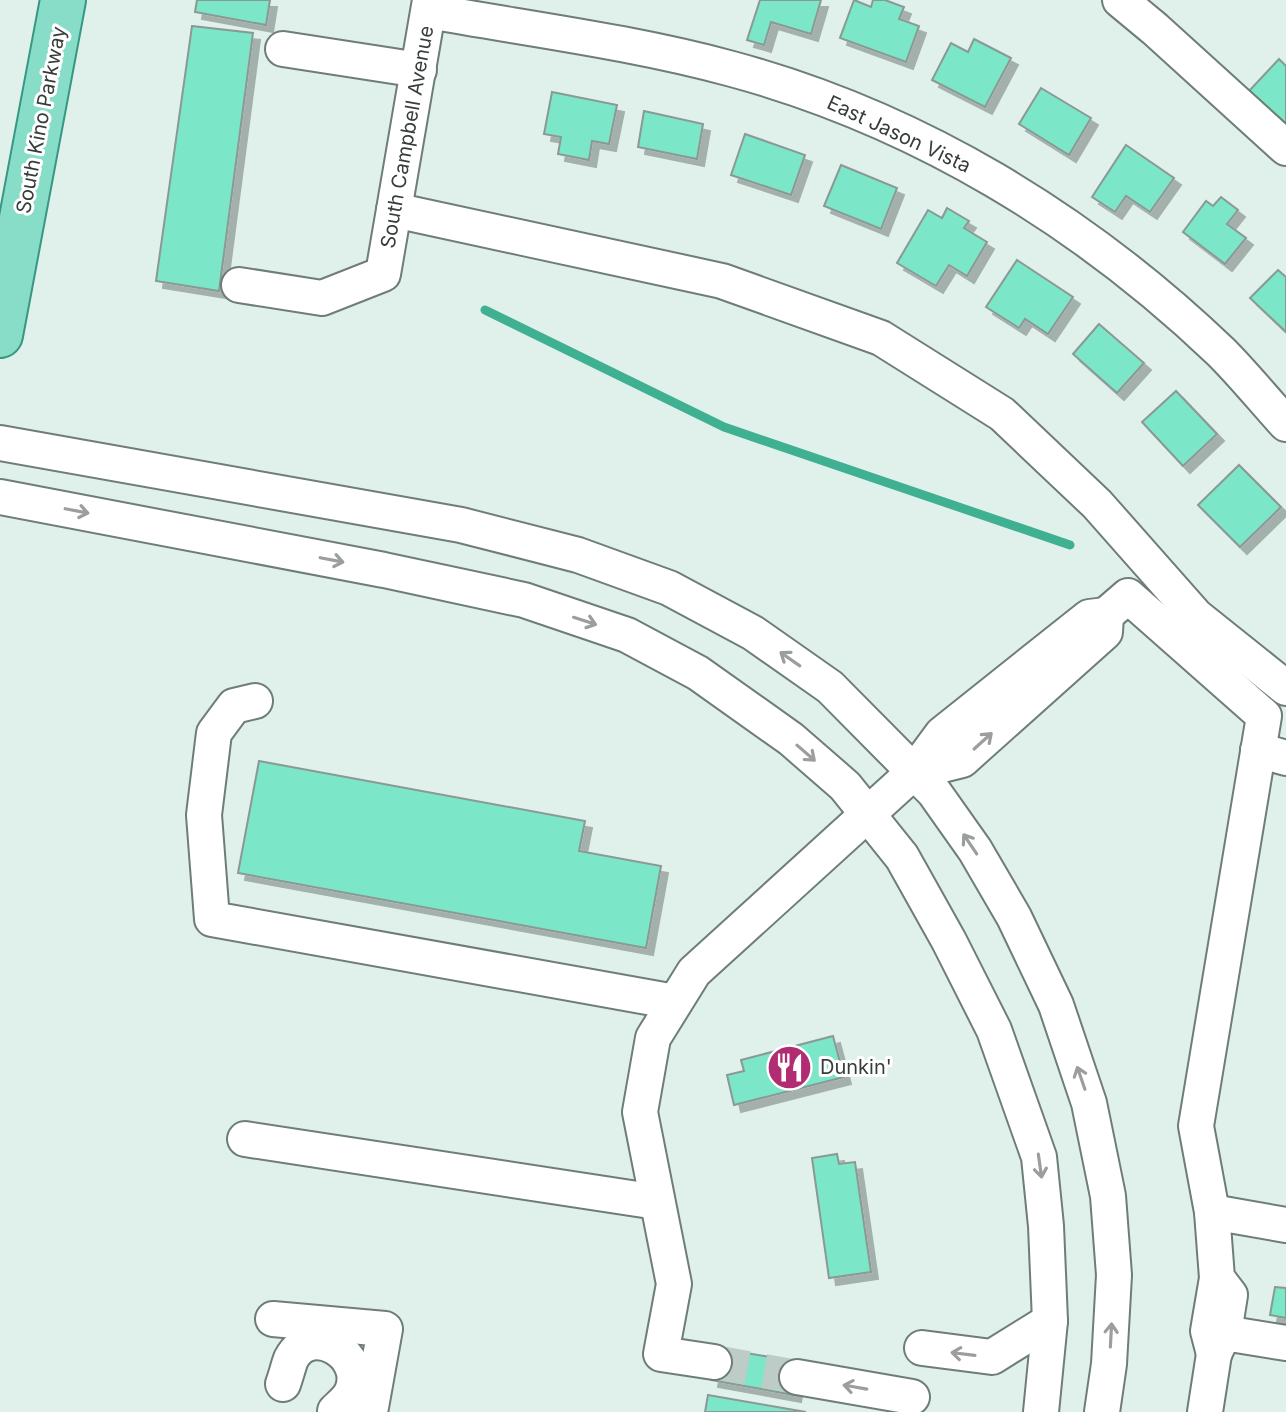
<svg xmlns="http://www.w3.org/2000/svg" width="1286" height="1412" font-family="Inter,sans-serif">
  <defs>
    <filter id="shadow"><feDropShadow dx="7" dy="7" stdDeviation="0" flood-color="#0004"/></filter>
  </defs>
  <rect width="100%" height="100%" fill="#e0f0ea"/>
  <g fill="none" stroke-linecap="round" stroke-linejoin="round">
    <path stroke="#40b093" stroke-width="9" d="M485 310 724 427 1070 545"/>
  </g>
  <g fill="#7be6c8" stroke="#8a9994" stroke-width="2" filter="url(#shadow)">
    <path d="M197 0H270L266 25 195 12Z"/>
    <path d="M760 0H821L811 34 771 22 764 45 747 40Z"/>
    <path d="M854 0 871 7 873 0H885L904 7 899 19 919 26 906 62 840 38Z"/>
    <path d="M192 26 253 33 219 291 156 281Z"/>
    <path d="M974 39 1011 58 985 107 932 80 951 43 968 52Z"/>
    <path d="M1279 59 1286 66V124L1249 91Z"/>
    <path d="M1041 88 1091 118 1069 155 1019 124Z"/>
    <path d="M552 92 617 105 609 144 592 141 589 160 558 154 561 137 544 134Z"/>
    <path d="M644 111 703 124 697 159 638 147Z"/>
    <path d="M745 134 805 155 791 195 731 175Z"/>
    <path d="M1126 145 1174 178 1150 212 1126 196 1115 212 1092 197Z"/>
    <path d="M841 165 897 188 881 229 824 206Z"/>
    <path d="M1221 197 1238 210 1227 224 1246 238 1225 264 1183 232 1206 201 1213 206Z"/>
    <path d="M947 208 969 221 964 228 987 242 967 276 949 265 936 286 897 263 928 210 942 218Z"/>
    <path d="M1017 260 1073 297 1048 334 1025 319 1019 328 986 307Z"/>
    <path d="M1278 270 1286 277V332L1250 298Z"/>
    <path d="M1099 324 1144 363 1117 393 1073 354Z"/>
    <path d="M1176 391 1217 434 1183 466 1142 422Z"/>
    <path d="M1239 465 1281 507 1240 547 1198 505Z"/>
    <path d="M259 761 585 821 579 851 661 866 646 948 238 873Z"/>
    <path d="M833 1036 844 1077 734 1105 727 1075 744 1071 741 1060Z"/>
    <path d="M837 1154 839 1164 855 1162 871 1272 829 1278 812 1158Z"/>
    <path d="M1275 1287 1286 1288V1318L1270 1315Z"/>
    <path d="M717 1348 800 1362 794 1395 711 1380Z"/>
    <path d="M708 1395 806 1412H705Z"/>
  </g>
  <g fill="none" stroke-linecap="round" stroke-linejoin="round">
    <path stroke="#beccc7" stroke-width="34" stroke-dasharray="34 17" stroke-linecap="butt" d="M714 1362 797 1377"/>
    <defs>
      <g id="minor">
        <path d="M1120 0 1155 29 1286 148"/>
        <path d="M429 11C529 29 633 42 732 69 917 119 1083 220 1221 352 1244 375 1264 400 1286 424"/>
        <path d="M283 49 419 70"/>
        <path d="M394 210 722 281 881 338 1002 414 1097 504 1196 616 1286 688"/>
        <path d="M239 285 322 298 383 274 430 0"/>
        <path d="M0 443 461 525 578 555 669 588 753 633 830 687 934 792 975 850 1014 917 1056 1005 1089 1103 1108 1196 1114 1275 1109 1364 1102 1412"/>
        <path d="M0 497 384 570 524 600 627 635 698 673 791 739 845 786 902 857 949 941 994 1030 1039 1157 1046 1226 1050 1321 1041 1412"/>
        <path d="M1106 615 1128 596 1264 716 1196 1126 1212 1212 1217 1278 1208 1331 1214 1354 1224 1333 1230 1295 1217 1278"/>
        <path d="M255 701 234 706 214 733 204 815 212 919 675 1002"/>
        <path d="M1258 750 1286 758"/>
        <path d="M245 1139 657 1202"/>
        <path d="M1212 1212 1286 1225"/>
        <path d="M273 1319 385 1329 371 1407 343 1412"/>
        <path d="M1224 1333 1286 1343"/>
        <path d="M922 1348 992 1357 1050 1321"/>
        <path d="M714 1362 661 1354 674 1284 640 1112 653 1038 694 972 914 772 942 734 1089 617 1106 615 1105 632 962 760 914 772"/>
        <path d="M797 1377 912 1397"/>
        <path d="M283 1384C286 1376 288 1367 291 1359 311 1321 367 1355 352 1391 349 1399 341 1405 335 1411"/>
        <path d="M1205 1412 1214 1354"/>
      </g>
      <path id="major" d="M0 335 63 0"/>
    </defs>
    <use href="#minor" stroke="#6e7d78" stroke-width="38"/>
    <use href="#major" stroke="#389780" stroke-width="48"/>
    <use href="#minor" stroke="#fff" stroke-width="34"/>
    <use href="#major" stroke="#88ddc9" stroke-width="44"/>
  </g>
  <defs><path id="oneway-shaft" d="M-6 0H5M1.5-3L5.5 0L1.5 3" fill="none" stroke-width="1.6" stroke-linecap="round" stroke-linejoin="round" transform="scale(2)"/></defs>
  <g stroke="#9b9e9d">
    <use href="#oneway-shaft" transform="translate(77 511) rotate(11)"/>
    <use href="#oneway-shaft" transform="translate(332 560) rotate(11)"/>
    <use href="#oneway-shaft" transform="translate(585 621) rotate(18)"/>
    <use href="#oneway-shaft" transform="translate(790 659) rotate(-145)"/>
    <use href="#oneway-shaft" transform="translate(983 741) rotate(-42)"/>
    <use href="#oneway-shaft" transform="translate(806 753) rotate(41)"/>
    <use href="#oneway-shaft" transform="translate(970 844) rotate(-124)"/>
    <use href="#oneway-shaft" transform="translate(1081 1078) rotate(-109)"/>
    <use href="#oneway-shaft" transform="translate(1040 1166) rotate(82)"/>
    <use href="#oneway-shaft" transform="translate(1111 1335) rotate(-87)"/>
    <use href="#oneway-shaft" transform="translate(963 1354) rotate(-173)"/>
    <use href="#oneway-shaft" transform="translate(855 1387) rotate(-170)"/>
  </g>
  <defs>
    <symbol id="restaurant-disc" viewBox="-11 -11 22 22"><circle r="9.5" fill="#b12c73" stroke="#fff"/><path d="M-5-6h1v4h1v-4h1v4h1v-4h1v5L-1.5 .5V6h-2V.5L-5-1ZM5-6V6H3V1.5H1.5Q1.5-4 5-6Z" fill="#fff"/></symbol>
  </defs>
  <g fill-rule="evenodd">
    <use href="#restaurant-disc" x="764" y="1042" width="51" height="51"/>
  </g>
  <g text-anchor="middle" stroke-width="6" stroke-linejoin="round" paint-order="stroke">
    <g font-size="20" fill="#373d3b" stroke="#fff">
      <text transform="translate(41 120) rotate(-79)" y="7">South Kino Parkway</text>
      <text transform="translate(899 134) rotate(25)" y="7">East Jason Vista</text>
      <text transform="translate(407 137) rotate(-80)" y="7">South Campbell Avenue</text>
    </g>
    <g font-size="20" fill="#373d3b" stroke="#fff" text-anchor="start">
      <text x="820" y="1074">Dunkin'</text>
    </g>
  </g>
</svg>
